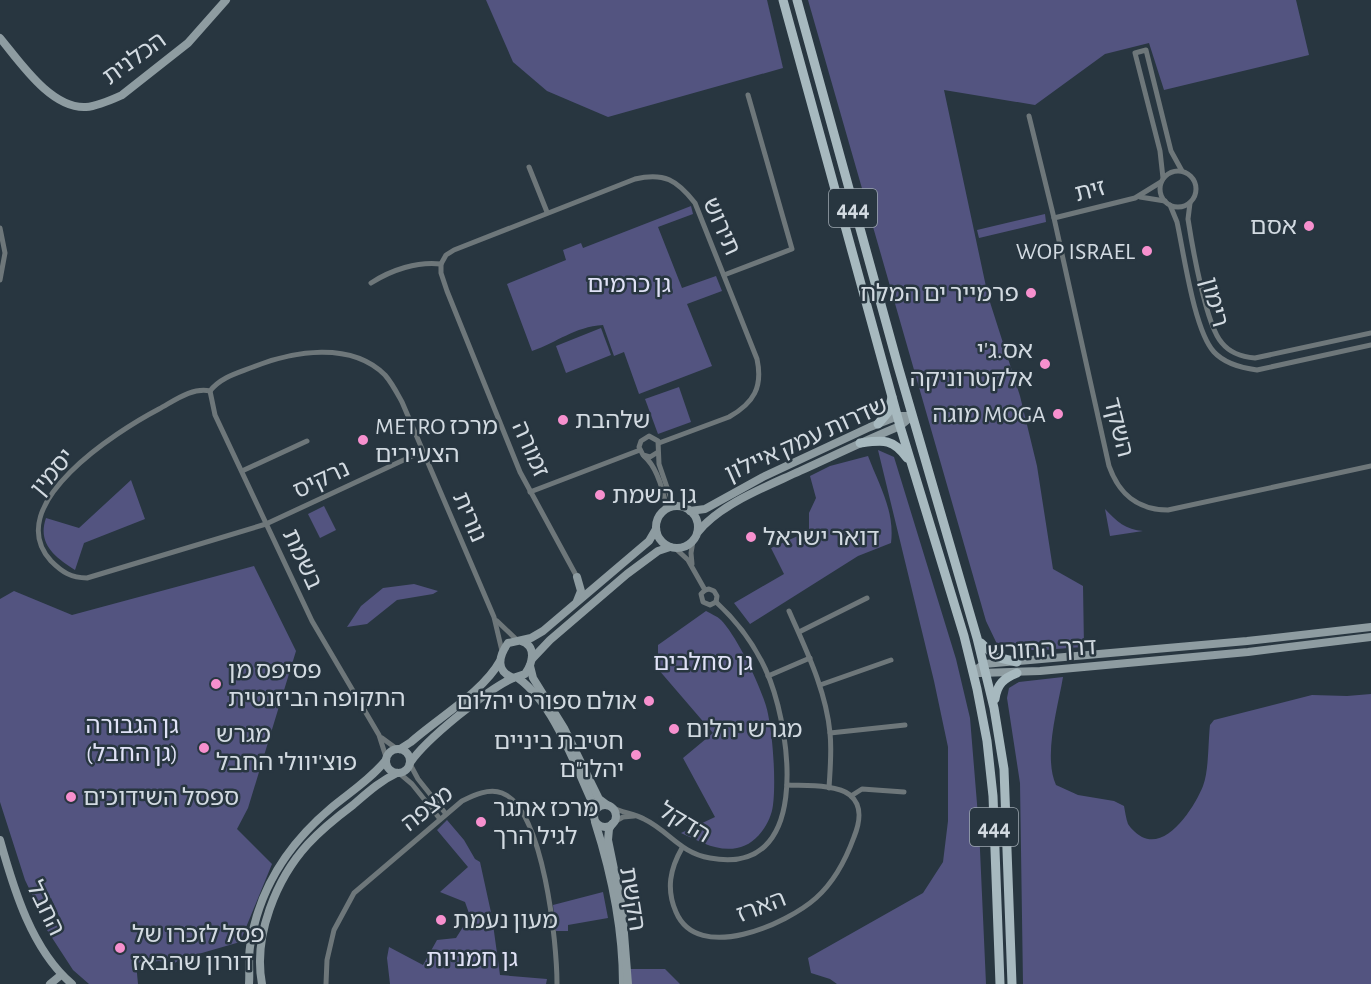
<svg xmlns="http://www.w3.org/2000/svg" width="1371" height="984" font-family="'Alegreya Sans','Noto Sans Hebrew',sans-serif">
  <rect width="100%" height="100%" fill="#283640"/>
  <g fill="#535480">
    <path d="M486 0H767L783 68 608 117 547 91 513 62Z"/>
    <path d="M808 0H1296L1309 55 1164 90 1149 43 1105 54 1035 105 944 90 988 296 1020 396 1037 466 1053 569 1083 586 1084 647C1056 648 1024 655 997 644L986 621Z"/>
    <path d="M691 206 693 214 658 227 682 288 716 276 722 291 687 304 712 366 639 394 624 352 614 356 603 325C574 327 558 342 532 351L507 284 566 260 563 250 581 243 583 248Z"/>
    <path d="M1045 214 1046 222 979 238 977 230Z"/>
    <path d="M601 328 611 355 566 373 556 346Z"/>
    <path d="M679 387 691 422 658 434 645 399Z"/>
    <path d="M878 450 894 457 956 659 970 718 979 828 986 984H837L830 979 811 973 808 958 923 893 943 862 948 821V747L934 681Z"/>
    <path d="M868 456C879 485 895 511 891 543L858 556 750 624 734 603 784 574 771 548 809 531V513L816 498 810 476 830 466Z"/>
    <path d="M131 480 145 519 84 543 75 570C55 557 37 544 46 518L79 528Z"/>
    <path d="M324 506 336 530 320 538 308 514Z"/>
    <path d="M1105 509C1116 521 1126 530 1143 531L1110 536Z"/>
    <path d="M254 566 296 651 248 808 237 829 272 864 240 942 181 959 173 964 159 961 136 963 138 984H89L73 970 47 930 62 923 51 898 37 905 25 880 0 802V599L14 591 72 615Z"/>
    <path d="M414 584 438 591 433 594 397 600 367 624 347 627 361 606 383 588Z"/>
    <path d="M706 611C711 614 717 616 721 620 737 636 764 692 768 714 773 738 776 781 773 805 771 823 756 845 737 848 717 852 699 841 681 833L715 817 683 758 713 733 658 669V645Z"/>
    <path d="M1063 677C1058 707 1043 756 1056 785L1078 795 1114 801 1124 806C1125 811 1126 819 1128 824 1131 829 1137 834 1142 837 1168 850 1195 806 1203 786 1209 770 1208 743 1210 725L1214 720 1312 695 1347 696 1371 694V984H1023L1020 783 1007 698 1009 688 1019 682Z"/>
    <path d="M447 820 464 840 475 859 480 862 492 917 500 975 547 979 546 984H390L387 958 389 947 423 965 437 940 456 938 470 916 465 902 440 892 468 867 437 830Z"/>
    <path d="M603 892 608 918 568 925V931H556L553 905Z"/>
    <path d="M628 969H665L680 984H628Z"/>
  </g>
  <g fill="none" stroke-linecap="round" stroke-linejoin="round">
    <g stroke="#6e777a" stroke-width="5">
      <path d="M1029 116 1054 218 1109 466C1119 494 1137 510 1168 510L1371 466"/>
      <path d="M529 167 547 212"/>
      <circle cx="1178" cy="189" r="18"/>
      <path d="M1163 178 1160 151 1135 53 1146 50 1171 151 1182 171"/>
      <path d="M1140 197 1165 201"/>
      <path d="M1190 203 1188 219C1192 245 1206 326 1222 343 1230 353 1243 357 1255 358L1371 333"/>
      <path d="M1170 205 1177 222C1184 254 1194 330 1214 352 1225 364 1242 368 1257 370L1371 345"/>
      <path d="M1054 218 1135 198 1161 182"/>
      <path d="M0 228 5 253 0 280"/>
      <path d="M441 264V273L447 291 520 472 577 577"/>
      <path d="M724 275 792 249 748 95"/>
      <path d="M371 283C391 270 418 261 441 264L446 255 454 250 635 179C664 172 677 180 695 203L757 359C763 387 754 403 729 417L659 443"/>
      <path d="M210 391C192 387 174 401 159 409 117 431 0 505 51 561 62 572 71 578 87 578L266 524 423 451"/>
      <path d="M210 391C221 377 238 373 253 367 293 351 351 341 385 375 392 383 397 393 402 402L494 617 502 651"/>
      <path d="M210 391 215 415 312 621 379 735 386 757"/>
      <path d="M658 452 650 457 643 455 639 447 641 441 649 436 658 441 659 464 671 499 678 506"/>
      <path d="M644 456C657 467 663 490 666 506L662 512"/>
      <path d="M242 471 307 441"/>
      <path d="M530 492 640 450"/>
      <path d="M675 548 688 560 705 590"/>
      <path d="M692 564 691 553 693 541"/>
      <path d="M705 590 701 594 703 602 710 605 716 602"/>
      <path d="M705 590 709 589 714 591 717 596 716 602"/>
      <path d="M789 611C806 650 826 690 830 733 832 751 830 770 829 788"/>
      <path d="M497 621 517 640"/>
      <path d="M799 632 867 598"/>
      <path d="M768 676 810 658"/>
      <path d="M820 685 891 660"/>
      <path d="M830 733 905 725"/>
      <path d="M382 738 397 749"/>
      <path d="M410 764 418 779 446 814"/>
      <path d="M399 773 412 784 440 819"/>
      <path d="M851 796 862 789 904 792"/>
      <path d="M610 806C621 813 633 813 644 819 669 831 680 853 710 858 811 877 791 736 770 680 758 649 740 624 716 602"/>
      <path d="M614 822 623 817 634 816"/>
      <path d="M682 848C670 869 666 889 676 912 698 964 787 924 816 898 834 882 846 859 854 837 860 822 863 806 850 795 837 784 803 786 787 785"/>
      <path d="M326 984 327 960 334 930 354 893 462 801C474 795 489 788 502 793 544 809 557 944 557 984"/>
    </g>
    <g stroke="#8e9ca1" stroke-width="8">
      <path d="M0 38C20 62 51 109 86 107 98 106 111 100 122 95L188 43 226 0"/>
      <circle cx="677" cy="527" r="21"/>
      <path d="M690 511 705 509 763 477 870 427 898 416H912"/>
      <path d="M698 532C720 504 768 486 800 471 833 456 866 440 900 426L912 416"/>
      <path d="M577 577 581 591 577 601"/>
      <path d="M521 641C537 646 533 663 525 674L513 678C496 671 498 657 508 643L531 638 543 631 649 541 656 529"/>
      <path d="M532 659 550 640 627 574 658 551 670 547"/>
      <path d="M530 666 533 678 564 728 599 799 607 805"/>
      <path d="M973 672 984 664 1247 641 1371 627"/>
      <path d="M980 673 1040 671 1248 652 1371 637"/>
      <path d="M518 678C554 704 574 763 593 804L594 813"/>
      <circle cx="398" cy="761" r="12"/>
      <path d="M400 749 411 742C438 718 483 692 500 661"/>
      <path d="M410 763C425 740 488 689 513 678"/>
      <circle cx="605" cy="816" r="11"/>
      <path d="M595 822C612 875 623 928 623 984"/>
      <path d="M612 824 609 829 608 840 622 908 628 984"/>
      <path d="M0 840C14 890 32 950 72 984"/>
      <path d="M50 984 61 975"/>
      <path d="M249 984C250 972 248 960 250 947 258 890 287 845 331 808 349 793 371 779 386 760"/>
      <path d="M262 984C253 936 276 879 308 844 321 830 337 817 353 805 367 793 380 781 397 773"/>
    </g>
    <g stroke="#a7b9bf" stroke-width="9">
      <path d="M783 0 900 426 964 636 977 689 987 741 993 796 1000 984"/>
      <path d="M797 0 898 366 977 638 994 708 1004 769 1012 984"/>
      <path d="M878 424 889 411 892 397"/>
      <path d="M860 443C883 440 893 438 907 458"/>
      <path d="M981 643 996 657 1017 662"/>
      <path d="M995 699C997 684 1004 678 1017 673"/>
    </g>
  </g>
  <g fill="#f790ce" stroke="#283640" stroke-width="2">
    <circle cx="1309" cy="226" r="6"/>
    <circle cx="1147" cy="251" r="6"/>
    <circle cx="1031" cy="293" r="6"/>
    <circle cx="1045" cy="364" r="6"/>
    <circle cx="1058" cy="414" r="6"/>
    <circle cx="563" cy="420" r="6"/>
    <circle cx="363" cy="440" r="6"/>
    <circle cx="600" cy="495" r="6"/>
    <circle cx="751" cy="537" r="6"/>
    <circle cx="216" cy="684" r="6"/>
    <circle cx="649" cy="701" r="6"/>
    <circle cx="674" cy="729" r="6"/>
    <circle cx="204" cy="748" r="6"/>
    <circle cx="636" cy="755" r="6"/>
    <circle cx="71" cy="797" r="6"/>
    <circle cx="481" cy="822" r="6"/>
    <circle cx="441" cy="920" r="6"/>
    <circle cx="120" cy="948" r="6"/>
  </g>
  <g text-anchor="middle" stroke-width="5" stroke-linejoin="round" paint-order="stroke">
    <g fill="#283640" stroke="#9fa9b1" stroke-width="1.5">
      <rect x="829" y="189" width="48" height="38" rx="4.5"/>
      <rect x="970" y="808" width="48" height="38" rx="4.5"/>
    </g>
    <g font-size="22" font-weight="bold" fill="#d2dae1">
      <text x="853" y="216">444</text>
      <text x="994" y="835">444</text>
    </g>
    <g font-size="24" fill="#d2dae1" stroke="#283640">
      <text transform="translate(134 58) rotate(-36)" y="8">הכלנית</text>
      <text transform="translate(1090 190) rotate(-14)" y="8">זית</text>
      <text transform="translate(722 226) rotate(66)" y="8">תירוש</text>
      <text transform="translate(1215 302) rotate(75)" y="8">רימון</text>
      <text transform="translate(1119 427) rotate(76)" y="8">השקד</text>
      <text transform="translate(806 439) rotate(-24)" y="8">שדרות עמק איילון</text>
      <text transform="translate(531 449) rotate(66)" y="8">זמורה</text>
      <text transform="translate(52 472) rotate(-50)" y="8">יסמין</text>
      <text transform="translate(321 479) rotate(-25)" y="8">נרקיס</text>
      <text transform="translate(470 517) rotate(67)" y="8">נורית</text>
      <text transform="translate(303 559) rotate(65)" y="8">בשמת</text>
      <text transform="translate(1042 649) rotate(-3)" y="8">דרך החורש</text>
      <text transform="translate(427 808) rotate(-38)" y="8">מצפה</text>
      <text transform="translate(685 822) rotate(31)" y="8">הדקל</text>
      <text transform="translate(633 899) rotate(81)" y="8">הקשת</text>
      <text transform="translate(761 906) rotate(-21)" y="8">הארז</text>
      <text transform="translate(46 908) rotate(64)" y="8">החבל</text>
    </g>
    <g font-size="24" fill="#d2dae1" stroke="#283640" text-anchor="start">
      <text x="1297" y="234" text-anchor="end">אסם</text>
      <text x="1135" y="259" text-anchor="end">WOP ISRAEL</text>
      <text x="1019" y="301" text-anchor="end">פרמייר ים המלח</text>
      <text x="1033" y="358" text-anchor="end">אס.ג'י<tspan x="1033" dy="28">אלקטרוניקה</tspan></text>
      <text x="1046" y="422" text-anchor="end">מוגה MOGA</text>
      <text x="575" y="428">שלהבת</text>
      <text x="375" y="434">METRO מרכז<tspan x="375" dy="28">הצעירים</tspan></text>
      <text x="612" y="503">גן בשמת</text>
      <text x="763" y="545">דואר ישראל</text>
      <text x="228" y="678">פסיפס מן<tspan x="228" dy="28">התקופה הביזנטית</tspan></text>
      <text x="637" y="709" text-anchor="end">אולם ספורט יהלום</text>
      <text x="686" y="737">מגרש יהלום</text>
      <text x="216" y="742">מגרש<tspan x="216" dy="28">פוצ'יוולי החבל</tspan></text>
      <text x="624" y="749" text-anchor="end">חטיבת ביניים<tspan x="624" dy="28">יהלו"ם</tspan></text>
      <text x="83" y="805">ספסל השידוכים</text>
      <text x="493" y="816">מרכז אתגר<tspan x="493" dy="28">לגיל הרך</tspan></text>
      <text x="453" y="928">מעון נעמת</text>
      <text x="132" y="942">פסל לזכרו של<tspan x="132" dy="28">דורון שהבאז</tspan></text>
    </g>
    <g font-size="24" fill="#e0e2f6" stroke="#283640">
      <text x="629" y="292">גן כרמים</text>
      <text x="703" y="670">גן סחלבים</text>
      <text x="132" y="733">גן הגבורה<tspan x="132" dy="28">(גן החבל)</tspan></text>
      <text x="472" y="966">גן חמניות</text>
    </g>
  </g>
</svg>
